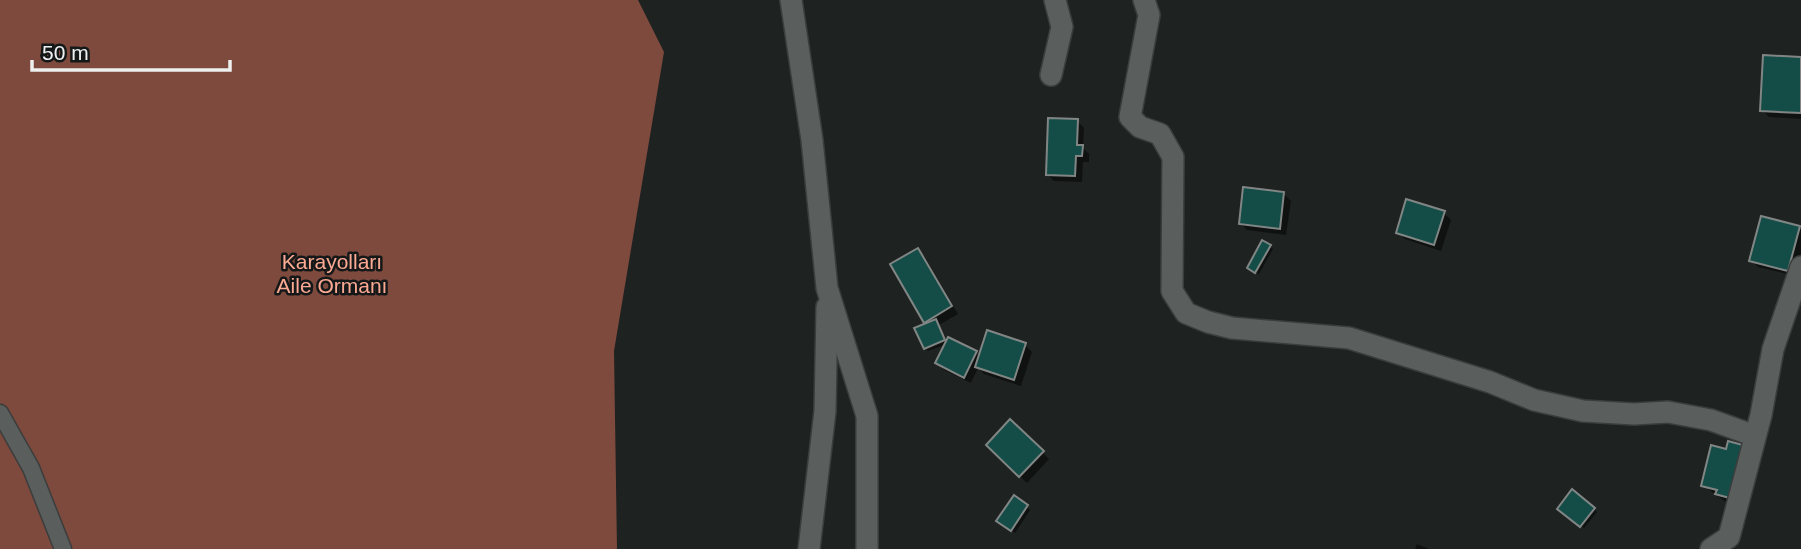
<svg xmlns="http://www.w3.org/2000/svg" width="1801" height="549" font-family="Helvetica,sans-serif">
  <rect width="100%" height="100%" fill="#1e2221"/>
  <path fill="#7d4a3d" d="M0 0H638L664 52 614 351 617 549H0Z"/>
  <g fill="#0007">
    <path d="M1801 59V119L1769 117 1762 110Z"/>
    <path d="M1077 121 1084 128 1083 148 1089 154V162H1083L1082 182 1054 181 1047 174Z"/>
    <path d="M1284 194 1291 201 1286 235 1247 230 1241 224Z"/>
    <path d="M1444 213 1451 220 1441 251 1405 239 1398 233Z"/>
    <path d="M1799 228 1801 230V253L1795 276 1758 267 1751 260Z"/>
    <path d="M1270 246 1273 249 1259 274 1252 271Z"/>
    <path d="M918 250 925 257 958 314 939 325 947 343 976 353 980 357 1025 345 1032 352 1021 386 984 374 978 368 971 383 944 370 937 363 947 344 928 351 925 348 927 324 925 322Z"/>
    <path d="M1010 421 1049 459 1027 483 988 445Z"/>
    <path d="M1727 451 1743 506 1724 501 1703 485Z"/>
    <path d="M1014 498 1030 510 1015 533 1001 524Z"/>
    <path d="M1594 509 1597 512 1584 528 1563 511Z"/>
    <path d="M1417 544 1429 549H1415Z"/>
  </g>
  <g fill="#144d47" stroke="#818685" stroke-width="2">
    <path d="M1763 55 1801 57V113L1760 111Z"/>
    <path d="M1048 118 1078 119 1077 145H1083L1082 156H1076L1075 176 1046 175Z"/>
    <path d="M1243 187 1284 192 1280 229 1239 224Z"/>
    <path d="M1406 199 1445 211 1434 245 1396 233Z"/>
    <path d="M1761 216 1800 226 1788 271 1749 261Z"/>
    <path d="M1262 240 1271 245 1255 273 1247 268Z"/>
    <path d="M918 248 952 306 924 323 890 264Z"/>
    <path d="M936 319 945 340 924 349 914 328Z"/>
    <path d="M987 330 1026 343 1014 380 975 367Z"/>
    <path d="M948 337 977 351 964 378 935 363Z"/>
    <path d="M1010 419 1044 451 1019 477 986 445Z"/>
    <path d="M1728 441 1750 447 1737 500 1715 494 1717 490 1701 486 1711 445 1726 449Z"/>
    <path d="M1572 489 1595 508 1580 527 1557 509Z"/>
    <path d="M1014 495 1028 505 1011 531 996 521Z"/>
  </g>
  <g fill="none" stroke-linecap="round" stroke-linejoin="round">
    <defs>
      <path id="lane" d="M0 413 31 468 63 549"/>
      <g id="street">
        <path d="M791 0 812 140 827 288 867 416V549"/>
        <path d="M1144 0 1149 15 1130 117 1140 127 1160 134 1173 157 1172 291 1186 313 1208 322 1232 328 1349 338 1490 382 1534 400 1583 411 1634 414 1668 412 1711 420 1755 436"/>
        <path d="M1051 75 1062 27 1055 0"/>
        <path d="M809 549 825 411 827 307"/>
        <path d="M1711 549 1729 537 1761 415 1773 349 1801 267"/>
      </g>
    </defs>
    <use href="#lane" stroke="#3b3d3d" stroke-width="19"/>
    <use href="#street" stroke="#3b3d3d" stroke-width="24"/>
    <use href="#lane" stroke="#5a5e5d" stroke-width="16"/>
    <use href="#street" stroke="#5a5e5d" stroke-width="21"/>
  </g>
  <g text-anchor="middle" stroke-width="5" stroke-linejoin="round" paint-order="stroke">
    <g font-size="21" fill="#fca993" stroke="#151818">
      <text x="332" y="269">Karayolları<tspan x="332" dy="24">Aile Ormanı</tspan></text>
    </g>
  </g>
  <path d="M32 60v10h198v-10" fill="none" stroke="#eef0f0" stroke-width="3.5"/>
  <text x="42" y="60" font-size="21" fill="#eef0f0" stroke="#151818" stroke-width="5" paint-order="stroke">50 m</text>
</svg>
